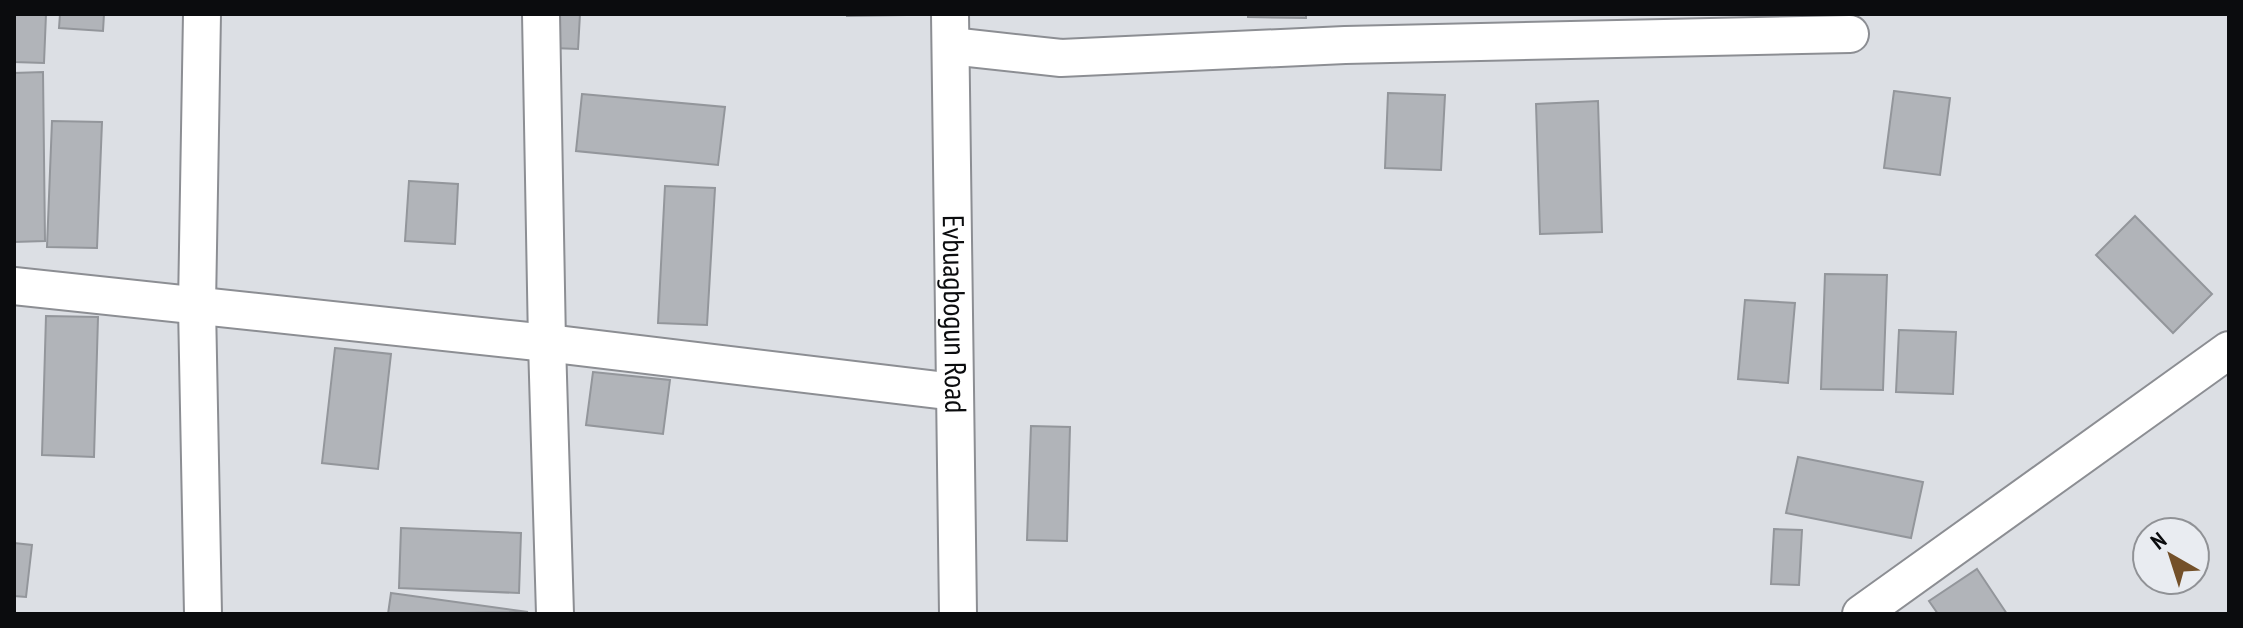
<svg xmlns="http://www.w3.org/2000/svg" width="2243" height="628" font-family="'PT Sans Narrow',sans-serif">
  <rect width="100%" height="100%" fill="#dcdfe4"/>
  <g fill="#b1b4b9" stroke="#93969b" stroke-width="2">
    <path d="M14 14H46L44 63 14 62Z"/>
    <path d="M60 14H104L103 31 59 28Z"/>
    <path d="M554 14H580L578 49 553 48Z"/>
    <path d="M847 14H906V15L847 16Z"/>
    <path d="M1248 14H1306V18L1248 17Z"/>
    <path d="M43 72 45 241 14 242V73Z"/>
    <path d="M1894 91 1950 98 1940 175 1884 168Z"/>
    <path d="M1388 93 1445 95 1441 170 1385 168Z"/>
    <path d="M582 94 725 107 718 165 576 151Z"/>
    <path d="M1598 101 1602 232 1540 234 1536 104Z"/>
    <path d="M52 121 102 122 97 248 47 247Z"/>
    <path d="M409 181 458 184 455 244 405 241Z"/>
    <path d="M665 186 715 188 707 325 658 323Z"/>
    <path d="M2135 216 2212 294 2173 333 2096 255Z"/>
    <path d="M1825 274 1887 275 1883 390 1821 389Z"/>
    <path d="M1745 300 1795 303 1788 383 1738 379Z"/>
    <path d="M46 316 98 317 94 457 42 455Z"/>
    <path d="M1899 330 1956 332 1953 394 1896 392Z"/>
    <path d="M335 348 391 354 378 469 322 463Z"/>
    <path d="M593 372 670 380 663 434 586 425Z"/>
    <path d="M1031 426 1070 427 1067 541 1027 540Z"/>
    <path d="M1798 457 1923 482 1911 538 1786 513Z"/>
    <path d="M401 528 521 533 519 593 399 588Z"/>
    <path d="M1774 529 1802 530 1799 585 1771 584Z"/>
    <path d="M14 543 32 545 26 597 14 596Z"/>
    <path d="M1977 569 2007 614H1938L1929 601Z"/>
    <path d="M391 593 528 612 388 614Z"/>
  </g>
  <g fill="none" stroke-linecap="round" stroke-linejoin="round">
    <defs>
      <g id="street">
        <path d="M202 14 197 306 203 614"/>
        <path d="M541 14 547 343 555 614"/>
        <path id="s1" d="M950 14 958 614"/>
        <path d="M951 46 1061 58 1345 45 1850 34"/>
        <path d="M14 286 547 343 955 392"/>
        <path d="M1861 614 2229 350"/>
      </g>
    </defs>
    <use href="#street" stroke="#8c8e93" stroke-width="40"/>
    <use href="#street" stroke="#fff" stroke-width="36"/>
  </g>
  <g text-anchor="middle" stroke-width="6" stroke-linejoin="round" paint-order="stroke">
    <g font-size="30" fill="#0b0c0e" stroke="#e9ecf1">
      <text dy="10" stroke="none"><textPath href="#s1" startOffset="300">Evbuagbogun Road</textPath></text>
    </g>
  </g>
  <rect width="2243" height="628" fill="none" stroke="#0b0c0e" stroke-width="32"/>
  <g transform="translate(2171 556) rotate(321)"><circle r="38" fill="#e9ecf1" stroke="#909296" stroke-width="2"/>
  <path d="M0-6L14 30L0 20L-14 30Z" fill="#735029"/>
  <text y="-12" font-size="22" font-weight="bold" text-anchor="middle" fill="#0b0c0e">N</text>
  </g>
</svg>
